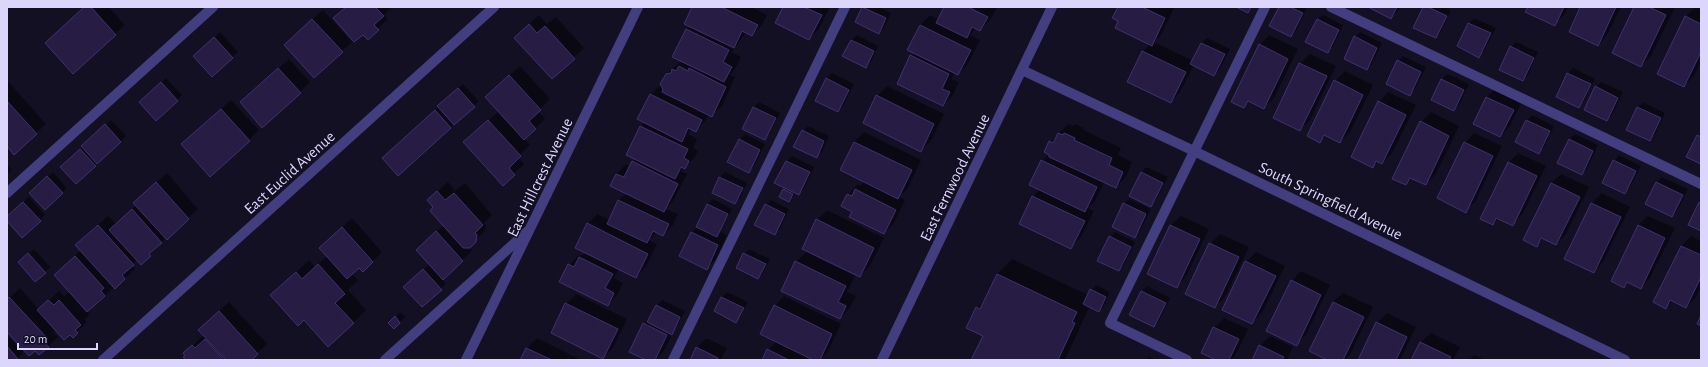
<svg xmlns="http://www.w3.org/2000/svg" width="1708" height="367" font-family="'Alegreya Sans',sans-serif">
  <rect width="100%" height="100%" fill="#141024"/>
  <g fill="#0007">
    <path d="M85 7H109L125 25 115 34 46 43Z"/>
    <path d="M346 7H392L384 15 388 19 368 38 363 33 334 18Z"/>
    <path d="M693 7H751L767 15 762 25 752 35 746 32 732 52 741 57 734 71 730 75 735 77 722 106 712 115 709 114 705 121 696 131 692 129 688 134 697 139 693 148 698 151 694 158 681 171 687 174 673 201 666 209 678 214 673 225 663 234 657 232 649 240 657 244 646 267 636 277 619 269 614 278 623 283 617 295 608 305 569 265 579 255 581 256 586 252 587 224 597 214 610 220 619 200 627 193 616 174 626 164 630 166 636 158 627 154 641 126 645 122 650 95 661 85 666 74 682 61 674 56 687 29 691 26Z"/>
    <path d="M784 7H830L819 29 809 39Z"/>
    <path d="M864 7H879L891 13 884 28 879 33 857 22Z"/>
    <path d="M945 7H997L990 20 980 30 976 28 969 35 980 40 968 64 958 74 955 72 951 79 959 82 953 95 943 105 911 56 915 52 909 50 920 25 930 15 939 20Z"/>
    <path d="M1119 7H1171L1174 8 1161 35 1154 42 1193 61 1201 43 1207 38 1230 49 1219 70 1214 75 1194 65 1180 92 1171 102 1128 82 1143 51 1150 44 1119 21Z"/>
    <path d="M1280 7 1307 8 1296 31 1291 36Z"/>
    <path d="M1369 7H1401L1391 18Z"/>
    <path d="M1424 7H1444L1451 10 1441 32 1436 37Z"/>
    <path d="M1529 7H1568L1564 15 1554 24Z"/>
    <path d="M1582 7H1621L1607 35 1598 45Z"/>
    <path d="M1635 7H1675L1651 56 1641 66Z"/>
    <path d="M1695 7 1701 10V61L1694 76 1684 86 1685 17Z"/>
    <path d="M323 10 352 42 342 51 295 35Z"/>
    <path d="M539 15 547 24 556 17 584 48 552 78 525 28Z"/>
    <path d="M1323 15 1343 25 1333 47 1327 52 1317 20Z"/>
    <path d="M1474 18 1496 28 1484 51 1479 56 1458 46 1469 23Z"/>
    <path d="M220 32 238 52 212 75 199 51Z"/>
    <path d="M1360 32 1382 43 1372 64 1367 69 1355 37Z"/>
    <path d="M857 35 878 46 871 62 866 67 851 40Z"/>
    <path d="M1269 35 1298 49 1274 98 1264 108 1250 101 1244 107 1260 45Z"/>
    <path d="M1516 42 1538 52 1528 75 1523 80 1511 47Z"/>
    <path d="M1310 54 1336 66 1310 120 1300 130V64Z"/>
    <path d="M1403 56 1426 67 1415 89 1410 94 1398 61Z"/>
    <path d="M289 59 310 82 300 92 251 93Z"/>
    <path d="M520 66 550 99 538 111 545 119 524 139 530 145 518 157 524 164 503 184 475 132 499 111 496 87Z"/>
    <path d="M1573 68 1595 79 1584 101 1579 107 1557 96 1568 73Z"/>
    <path d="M1345 71 1373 85 1350 132 1340 142 1326 135 1320 142 1335 81Z"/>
    <path d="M832 73 854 84 843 106 838 111 826 79Z"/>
    <path d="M1447 74 1469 84 1459 105 1454 110 1433 100 1442 79Z"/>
    <path d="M166 78 182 95 177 100 145 97Z"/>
    <path d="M7 80 46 124 36 133 7 145Z"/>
    <path d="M1601 82 1623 92 1612 115 1607 120 1596 87Z"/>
    <path d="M463 84 479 101 398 174 393 148Z"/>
    <path d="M887 86 944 114 931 141 921 150 877 96Z"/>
    <path d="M1497 87 1523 100 1510 126 1500 136 1474 123 1487 97Z"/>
    <path d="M1388 92 1416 105 1392 153 1382 163 1378 161 1373 167 1379 102Z"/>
    <path d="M231 100 259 130 249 140 192 135Z"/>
    <path d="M759 102 780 113 770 133 764 138 743 128 754 107Z"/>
    <path d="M1643 102 1665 113 1655 135 1650 140 1628 129 1638 107Z"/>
    <path d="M1431 112 1459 126 1436 174 1426 184 1413 178 1406 184 1421 122Z"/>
    <path d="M1532 115 1554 126 1544 147 1539 153 1517 142 1527 120Z"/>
    <path d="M111 120 126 136 121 141 95 165 67 162Z"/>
    <path d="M1068 124 1073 126 1075 124 1084 128 1083 130 1121 148 1118 155 1132 162 1126 177 1116 187 1105 181 1095 201 1088 208 1094 211 1081 237 1071 247 1021 223 1033 196 1040 189 1042 161 1049 154 1050 142Z"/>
    <path d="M808 126 829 136 822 152 816 157 803 131Z"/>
    <path d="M864 132 921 160 908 188 899 197 905 200 894 223 884 233 853 211 842 206 848 194 858 184 860 186 865 181 841 170 854 142Z"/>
    <path d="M1474 133 1502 146 1475 202 1465 211V143Z"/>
    <path d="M745 134 765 144 754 166 749 172 739 140Z"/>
    <path d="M1575 134 1598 145 1587 169 1582 174 1569 139Z"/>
    <path d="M1518 153 1546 166 1522 215 1512 225 1499 218 1493 224 1508 163Z"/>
    <path d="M1619 155 1641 166 1630 187 1625 192 1614 161Z"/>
    <path d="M792 156 814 167 804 189 799 194 796 193 789 201 784 190 786 188 776 183 787 161Z"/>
    <path d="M7 164 12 170 7 175Z"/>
    <path d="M1146 167 1168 177 1156 200 1151 206 1141 172Z"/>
    <path d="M53 172 67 188 45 209 31 193Z"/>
    <path d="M725 172 747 183 740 198 735 203 713 192 720 177Z"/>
    <path d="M167 173 198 209 159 244 160 246 150 255 137 260 132 265 135 269 87 311 90 314 84 319 87 322 73 336 70 333 56 329 53 332 58 337 48 347 7 331V300L20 288 39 310 59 291 64 296 70 291 65 265 81 250 86 235 108 216 116 224 136 205 144 193Z"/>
    <path d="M1561 174 1589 187 1566 234 1556 244 1544 238 1537 245 1551 183Z"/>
    <path d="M1662 177 1688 189 1677 211 1672 216 1647 203 1657 182Z"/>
    <path d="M448 182 455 191 465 183 492 215 484 223 486 225 485 231 469 247 472 251 442 279 446 284 422 306 410 282 430 264 427 240 444 225 434 207 428 200Z"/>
    <path d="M1602 193 1630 207 1603 262 1594 272 1566 258 1592 203Z"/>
    <path d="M29 197 45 215 40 220H7V217Z"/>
    <path d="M713 199 732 209 720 232 727 235 716 259 706 269 692 232 697 227 708 204Z"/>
    <path d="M1129 199 1151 209 1140 231 1135 236 1124 204Z"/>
    <path d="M771 200 789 209 780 229 774 234 766 205Z"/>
    <path d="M827 210 884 238 870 266 860 276 803 248 817 220Z"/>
    <path d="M1181 216 1209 229 1186 277 1176 287 1148 274 1171 225Z"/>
    <path d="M1648 216 1675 228 1650 278 1641 288 1628 282 1624 286 1638 225Z"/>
    <path d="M352 218 382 252 363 271 359 266 351 273 358 280 348 290 366 310 353 323 285 283 309 260 315 267 327 256 330 239Z"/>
    <path d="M1115 232 1135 242 1124 265 1119 270 1110 237Z"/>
    <path d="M1220 234 1249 247 1225 297 1215 307 1210 244Z"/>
    <path d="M1691 236 1701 241V286L1696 297 1686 307 1673 301 1666 307 1681 246Z"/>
    <path d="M34 249 50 267 35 281 24 257Z"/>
    <path d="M749 249 770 259 763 273 758 278 744 254Z"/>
    <path d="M806 252 855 276 847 292 856 296 850 308 840 318 796 262Z"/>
    <path d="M1256 252 1285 266 1262 313 1252 323 1246 262Z"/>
    <path d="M1012 259 1088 295 1096 285 1110 292 1104 306 1099 311 1087 305 1086 307 1089 308 1065 360H972L984 336 977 308 985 300 997 274Z"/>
    <path d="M1301 271 1330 285 1306 335 1296 344 1292 281Z"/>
    <path d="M1147 286 1170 298 1159 321 1154 326 1141 292Z"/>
    <path d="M727 292 748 302 741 316 736 321 716 311 722 297Z"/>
    <path d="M1343 293 1373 307 1350 355 1345 360H1329L1333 302Z"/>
    <path d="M576 294 627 319 613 348 603 358 566 304Z"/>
    <path d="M784 296 841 324 828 351 820 360 813 359V360H763L768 350 777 341 775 306Z"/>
    <path d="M662 300 685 311 663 352 655 360H648L644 324 651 317 657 305Z"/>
    <path d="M229 302 267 344 250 360H186L187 356 185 353 204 335 199 330Z"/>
    <path d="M400 312 405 317 394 328 389 323Z"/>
    <path d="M1387 313 1416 327 1400 360H1359L1377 323Z"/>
    <path d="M1224 318 1248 329 1236 354 1231 360H1218L1202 353 1214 328Z"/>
    <path d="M1431 333 1460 347 1453 360H1412L1421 342Z"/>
    <path d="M1270 336 1293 347 1287 360H1253L1260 346Z"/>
    <path d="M9 337 23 353 16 360H7V339Z"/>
    <path d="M537 338 581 360H521L527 348Z"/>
    <path d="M706 338 727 348 721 360H691L696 348Z"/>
    <path d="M1474 355 1485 360H1469Z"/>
    <path d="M1149 357 1155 360H1146Z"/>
  </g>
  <g fill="#271d44" stroke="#3f316f">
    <path d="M84 7H91L116 35 73 74 45 43Z"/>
    <path d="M346 7H375L384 16 374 25 379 30 368 40 363 35 354 42 333 18Z"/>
    <path d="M692 7H721L758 25 752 36 742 31 734 48 684 24Z"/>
    <path d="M783 7H804L822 15 809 40 775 23Z"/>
    <path d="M862 7 886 18 879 34 855 22Z"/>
    <path d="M944 7H968L988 17 980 31 972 27 967 38 936 23Z"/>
    <path d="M1118 7H1142L1165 18 1152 46 1115 28 1118 21 1112 18Z"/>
    <path d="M1236 7H1251L1248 13Z"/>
    <path d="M1279 7H1290L1303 13 1291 37 1269 26Z"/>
    <path d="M1368 7H1397L1391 19Z"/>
    <path d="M1423 7H1428L1447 16 1436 38 1413 28Z"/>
    <path d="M1528 7H1564L1555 26 1525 12Z"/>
    <path d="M1580 7H1616L1598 46 1569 32Z"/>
    <path d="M1634 7H1649L1666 15 1641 67 1612 53Z"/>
    <path d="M1685 16 1701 24V52L1684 87 1657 74Z"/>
    <path d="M312 19 343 52 314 78 284 45Z"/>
    <path d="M1317 19 1339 30 1328 53 1305 42Z"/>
    <path d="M1468 23 1491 33 1479 58 1457 46Z"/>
    <path d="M529 24 537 33 545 26 575 59 552 79 514 38Z"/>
    <path d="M920 25 971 50 958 75 907 50Z"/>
    <path d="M686 29 729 50 723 62 732 67 724 82 672 57Z"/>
    <path d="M1354 36 1377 48 1367 70 1344 59Z"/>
    <path d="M214 37 233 58 212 77 193 56Z"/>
    <path d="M851 40 874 51 866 68 842 56Z"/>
    <path d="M1201 43 1225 54 1214 76 1190 64Z"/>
    <path d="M1259 44 1288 59 1264 109 1248 101 1244 108 1231 102Z"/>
    <path d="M1510 46 1534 58 1523 81 1499 70Z"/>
    <path d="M1142 51 1186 72 1171 103 1127 82Z"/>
    <path d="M910 55 949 74 942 89 950 92 943 106 897 84Z"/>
    <path d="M1397 60 1421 72 1410 96 1386 84Z"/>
    <path d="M1299 63 1327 76 1300 131 1273 118Z"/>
    <path d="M679 66 688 71 689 68 726 87 712 117 662 92 663 89 660 84 666 74 671 73 672 69 676 71Z"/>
    <path d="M278 68 301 93 262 128 240 102Z"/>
    <path d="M1567 73 1591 84 1579 108 1556 97Z"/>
    <path d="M509 75 541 110 529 121 536 129 524 140 485 97Z"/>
    <path d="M826 78 849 90 838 112 815 101Z"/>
    <path d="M1441 79 1464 90 1454 111 1431 100Z"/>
    <path d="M1334 80 1363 95 1340 143 1324 135 1320 143 1307 136Z"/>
    <path d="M161 82 178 101 156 121 139 102Z"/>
    <path d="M1595 86 1618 98 1607 121 1584 110Z"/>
    <path d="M458 88 475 107 454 125 437 106Z"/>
    <path d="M650 94 702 120 696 132 688 128 682 142 637 119Z"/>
    <path d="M876 95 934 124 921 152 863 123Z"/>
    <path d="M1486 97 1514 110 1500 137 1473 124Z"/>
    <path d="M7 101 37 134 14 155 7 146Z"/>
    <path d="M1378 101 1406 115 1382 164 1376 161 1373 168 1351 157Z"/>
    <path d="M753 107 776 118 765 140 742 129Z"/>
    <path d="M1637 107 1661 118 1650 141 1626 130Z"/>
    <path d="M221 109 250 141 210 177 181 144Z"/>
    <path d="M435 110 451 128 398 176 382 158Z"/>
    <path d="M488 120 521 156 509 168 515 175 503 186 463 142Z"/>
    <path d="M1526 120 1550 131 1539 154 1515 142Z"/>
    <path d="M1420 121 1449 136 1426 185 1410 178 1406 185 1392 179Z"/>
    <path d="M105 124 121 142 97 164 81 146Z"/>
    <path d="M640 126 688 149 684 158 689 161 685 169 681 167 675 179 626 155Z"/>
    <path d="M802 130 824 141 817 158 793 147Z"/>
    <path d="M1058 133 1063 135 1064 133 1075 138 1074 140 1112 158 1109 165 1123 172 1116 188 1049 157V155L1044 152 1049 141 1053 143Z"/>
    <path d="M1697 135 1701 137V164L1686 157Z"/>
    <path d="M739 139 760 150 749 173 727 162Z"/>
    <path d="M1569 139 1593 151 1582 175 1557 163Z"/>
    <path d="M854 142 912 170 898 199 840 170Z"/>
    <path d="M1464 142 1493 156 1466 213 1437 198Z"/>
    <path d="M80 149 96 166 76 184 60 167Z"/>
    <path d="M1041 160 1097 187 1085 212 1029 185Z"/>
    <path d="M1613 160 1636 171 1625 194 1602 183Z"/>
    <path d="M632 161 678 184 664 212 610 186 616 174 624 177Z"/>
    <path d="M786 161 810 172 799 195 774 183Z"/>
    <path d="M1508 162 1537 176 1513 226 1496 218 1493 225 1480 219Z"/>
    <path d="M1141 172 1163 183 1151 207 1129 196Z"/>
    <path d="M47 176 63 193 45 210 29 193Z"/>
    <path d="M719 177 743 188 735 204 712 193Z"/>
    <path d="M156 182 189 219 167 240 133 203Z"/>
    <path d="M1656 182 1683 195 1672 217 1645 204Z"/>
    <path d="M1551 183 1580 197 1556 245 1541 238 1537 247 1523 240Z"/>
    <path d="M783 189 793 194 789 202 779 197Z"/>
    <path d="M855 189 896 210 884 234 849 217 852 212 841 206 847 194 852 196Z"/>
    <path d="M437 191 445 200 454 193 483 225 475 233 477 235 476 242 470 248H463L430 211 433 207 427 200Z"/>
    <path d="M1032 196 1085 221 1071 249 1019 224Z"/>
    <path d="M618 200 669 224 663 236 653 231 647 243 607 224Z"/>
    <path d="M23 202 41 221 22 238 7 221V216Z"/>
    <path d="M1699 202 1701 203V231L1688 225Z"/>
    <path d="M1123 203 1146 214 1135 238 1112 227Z"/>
    <path d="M1591 203 1621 217 1594 273 1564 259Z"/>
    <path d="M707 204 728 214 717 237 696 227Z"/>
    <path d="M765 204 785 214 775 235 754 225Z"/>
    <path d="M132 209 162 243 149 254 151 256 141 265 109 230Z"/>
    <path d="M816 219 874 248 860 277 802 249Z"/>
    <path d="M587 223 648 254 636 278 575 248Z"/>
    <path d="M98 225 134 265 122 275 125 279 115 289 75 245Z"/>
    <path d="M1170 225 1200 239 1177 288 1147 274Z"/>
    <path d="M1638 225 1665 238 1641 289 1627 282 1624 288 1611 281Z"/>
    <path d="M342 227 373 262 363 272 359 268 347 279 319 248Z"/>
    <path d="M436 231 463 261 443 280 416 250Z"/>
    <path d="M691 232 718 245 707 270 679 256Z"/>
    <path d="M1109 236 1131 247 1119 271 1097 261Z"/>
    <path d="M1209 243 1239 257 1215 308 1185 294Z"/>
    <path d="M1681 246 1701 255V277L1686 308 1670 300 1666 309 1653 302Z"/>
    <path d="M28 253 46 273 35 282 18 262Z"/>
    <path d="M743 253 766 264 758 279 736 268Z"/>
    <path d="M75 256 104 288 101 291 105 296 87 312 54 275Z"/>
    <path d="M579 257 613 274 605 288 614 293 608 306 559 282 568 264 574 267Z"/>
    <path d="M795 261 846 286 838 302 846 306 840 319 781 291Z"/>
    <path d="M1245 261 1276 276 1252 324 1222 310Z"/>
    <path d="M318 264 345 294 335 303 354 323 328 347 304 320 298 326 270 295 296 272 302 279Z"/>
    <path d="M423 269 442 290 422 307 403 287Z"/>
    <path d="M997 274 1077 312 1072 322 1075 323 1058 360H971L983 336 966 328 976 307 980 309Z"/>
    <path d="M1291 280 1321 295 1297 346 1266 331Z"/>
    <path d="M1090 289 1106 297 1099 312 1083 304Z"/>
    <path d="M1141 291 1166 303 1154 327 1129 315Z"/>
    <path d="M9 297 48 339 44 343 49 347 39 355 35 351 29 356 7 332V299Z"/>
    <path d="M721 297 744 308 736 323 714 311Z"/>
    <path d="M48 300 54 305 59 300 81 325 75 330 78 333 73 338 70 335 64 340 37 310Z"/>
    <path d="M1333 302 1364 317 1343 360H1327L1309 351Z"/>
    <path d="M565 303 618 329 603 359 551 333Z"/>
    <path d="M656 305 680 317 672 335 647 322Z"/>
    <path d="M774 305 832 334 820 360H813L760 334Z"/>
    <path d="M219 311 258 354 252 360H226L198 330Z"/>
    <path d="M1701 315V326L1697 324Z"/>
    <path d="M395 316 400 323 394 329 388 323Z"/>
    <path d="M1376 322 1407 337 1396 360H1358Z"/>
    <path d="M643 323 667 335 655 360H646L629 352Z"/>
    <path d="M1213 327 1239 339 1229 360H1216L1201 353Z"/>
    <path d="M205 339 224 360H186L183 357 185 356 183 353 192 345 195 348Z"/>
    <path d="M1420 342 1451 357 1449 360H1411Z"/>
    <path d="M1259 345 1284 357 1282 360H1252Z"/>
    <path d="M7 346 18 359 17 360H7Z"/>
    <path d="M696 347 718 358 717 360H690Z"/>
    <path d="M526 348 552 360H520Z"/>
    <path d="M767 349 789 360H762Z"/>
  </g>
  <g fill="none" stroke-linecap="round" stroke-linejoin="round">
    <g stroke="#433e80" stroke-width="10">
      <path d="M1331 7 1701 184"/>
      <path d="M7 193 213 7"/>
      <path d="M385 360 529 230"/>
      <path d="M673 360 845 7"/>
      <path d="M1187 360 1110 323 1265 7"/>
    </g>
    <g stroke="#433e80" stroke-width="10">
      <path d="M1022 70 1194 151 1625 360"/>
      <path d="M103 360 494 7"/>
      <path d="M466 360 638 7"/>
      <path d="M882 360 1052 7"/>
    </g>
  </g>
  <g text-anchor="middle" stroke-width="3" stroke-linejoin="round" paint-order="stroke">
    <g font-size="16" fill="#dcd6fc" stroke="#141024">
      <text transform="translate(289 172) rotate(-42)" y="6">East Euclid Avenue</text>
      <text transform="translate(539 177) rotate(-64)" y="6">East Hillcrest Avenue</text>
      <text transform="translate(954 177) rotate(-64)" y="6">East Fernwood Avenue</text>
      <text transform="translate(1331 200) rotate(26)" y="6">South Springfield Avenue</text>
    </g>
  </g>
  <rect width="1708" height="367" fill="none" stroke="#dcd6fc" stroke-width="16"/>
  <path d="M18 343v6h79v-6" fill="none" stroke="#dcd6fc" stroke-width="2"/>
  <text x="24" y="343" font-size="12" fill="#dcd6fc" stroke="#141024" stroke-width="3" paint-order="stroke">20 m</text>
</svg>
